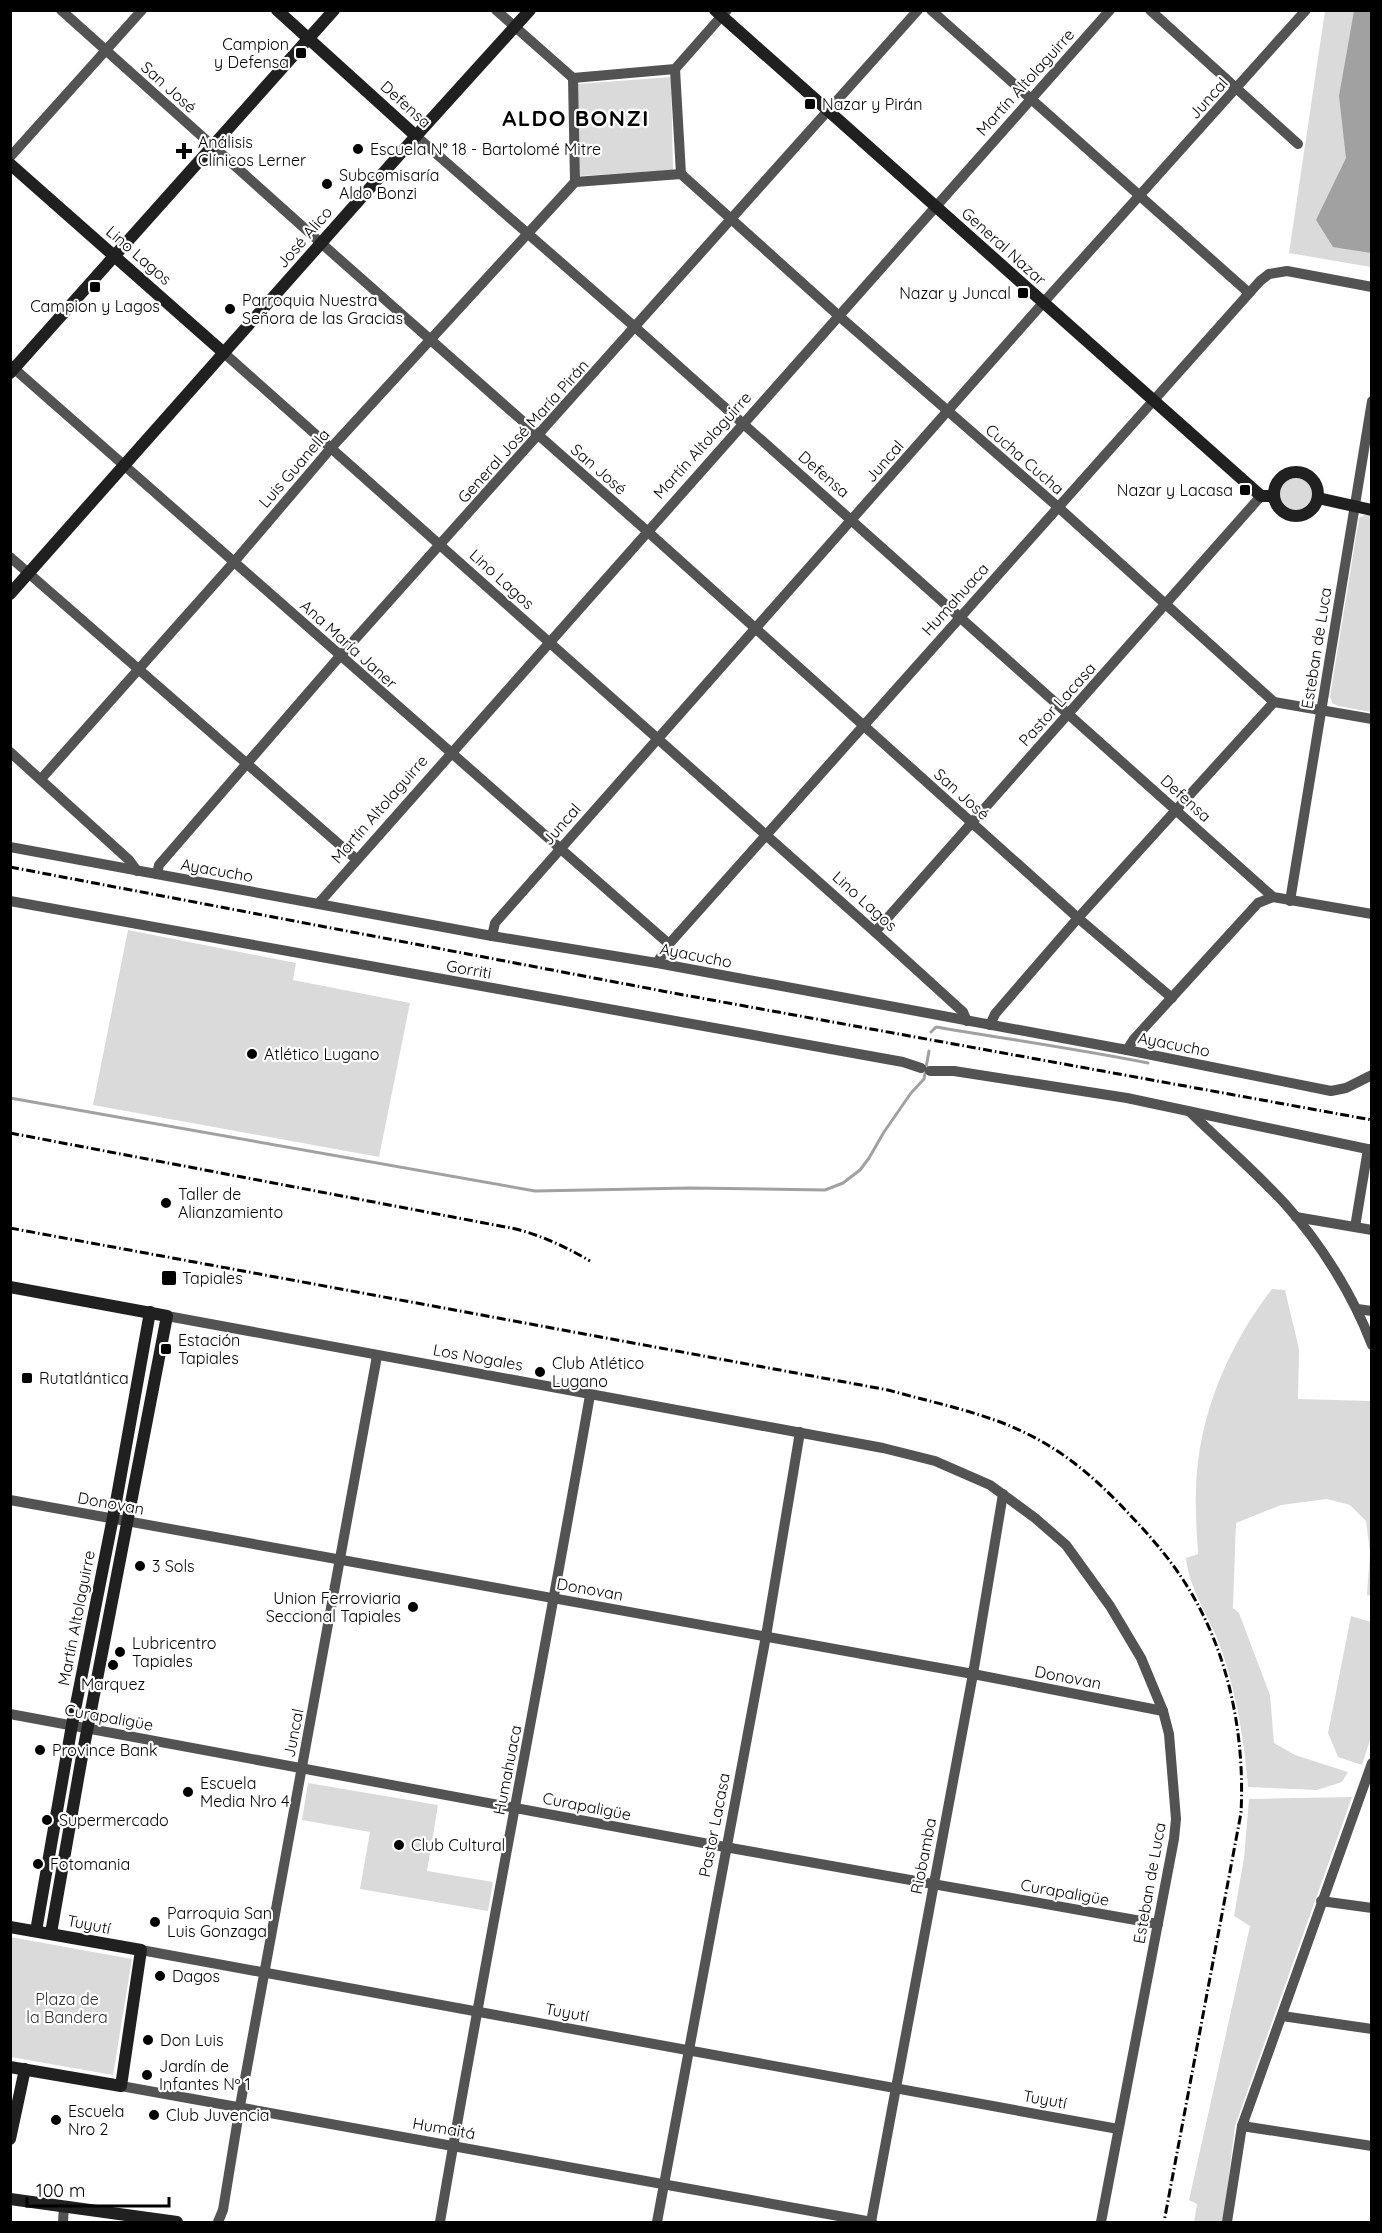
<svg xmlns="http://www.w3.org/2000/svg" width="1382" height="2233" font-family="Quicksand,sans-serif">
  <rect width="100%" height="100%" fill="#fff"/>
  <g fill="#dadada">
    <path d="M1325 11H1371V267L1289 253Z"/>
    <path d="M671 77 673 170 580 176 577 84Z"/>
    <circle cx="1297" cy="494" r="18"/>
    <path d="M1368 513 1371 514V712L1338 706 1332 703 1330 696 1359 518Z"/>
    <path d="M128 930 296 963 293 980 410 1003 379 1157 93 1105Z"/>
    <path d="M1272 1289 1285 1290 1299 1349 1298 1399 1371 1401V1595H1367L1370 1552 1366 1521 1350 1505 1327 1499 1281 1505 1236 1523 1233 1608 1239 1613 1270 1695 1274 1743 1295 1755 1348 1772 1342 1782 1317 1790 1248 1787C1244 1738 1236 1690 1219 1643 1208 1614 1189 1589 1186 1558L1198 1554C1197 1533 1195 1511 1196 1489 1198 1416 1228 1346 1272 1289Z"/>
    <path d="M1351 1616 1371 1622V1737L1362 1765 1338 1757 1328 1733Z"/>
    <path d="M308 1783 438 1805 427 1871 493 1882 488 1911 360 1889 370 1832 302 1820Z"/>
    <path d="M1352 1797 1235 2126 1223 2222H1194L1197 2204 1189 2200 1250 1926 1234 1916 1244 1858 1249 1799Z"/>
    <path d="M10 1937 132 1959 113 2075 11 2057Z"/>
  </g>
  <path fill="#a1a1a1" d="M1354 11H1371V253L1333 247 1316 220 1346 158 1339 96Z"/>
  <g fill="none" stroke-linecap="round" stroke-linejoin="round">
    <g stroke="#a1a1a1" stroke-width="3">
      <path d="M931 1032 936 1027C1007 1039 1077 1049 1148 1063"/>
      <path d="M10 1098 535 1191 690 1188 825 1190 843 1183 860 1170 869 1158 884 1132 911 1093 924 1079 929 1051"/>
    </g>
    <g stroke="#535353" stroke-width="10">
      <path d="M61 10 321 243 647 531 1078 918 1172 998"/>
      <path d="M496 10 573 78"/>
      <path d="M931 10 1249 293"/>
      <path d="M1150 10 1298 144"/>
      <path d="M675 69 681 174"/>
      <path d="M573 78 675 69 727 10"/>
      <path d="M573 78 575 182"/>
      <path d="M416 136 636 328 1273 897 1372 914"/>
      <path d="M10 157 142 10"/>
      <path d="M681 174 839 316 1058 507 1274 702 1372 719"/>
      <path d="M224 353 875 932 963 1012 967 1021"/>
      <path d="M10 365 669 944"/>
      <path d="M10 557 356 859"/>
      <path d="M10 752 129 860 137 871"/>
      <path d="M41 779 234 562 331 448 575 182 681 174"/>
      <path d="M10 847 492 936 657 963 1127 1050 1331 1091 1346 1088 1372 1075"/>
      <path d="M157 874 159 865 340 656 918 10"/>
      <path d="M10 901 903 1062 921 1068"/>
      <path d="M1290 901 1372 401"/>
      <path d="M319 903 1110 10"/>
      <path d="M875 932 1261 496"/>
      <path d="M492 936 495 923 1043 303 1306 10"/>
      <path d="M657 963 669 944 1260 281 1269 274 1287 271 1372 287"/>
      <path d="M990 1025 995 1014 1078 918 1274 702"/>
      <path d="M1127 1050 1134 1039 1258 903 1273 897"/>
      <path d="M930 1071H954L1127 1098 1372 1150"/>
      <path d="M1191 1113C1222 1143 1256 1172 1286 1205 1321 1244 1353 1295 1372 1345"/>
      <path d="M1296 1217 1372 1230"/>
      <path d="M1355 1227 1368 1149"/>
      <path d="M1357 1309 1372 1311"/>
      <path d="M167 1316 883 1448 935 1461 990 1485 1035 1518 1066 1545 1110 1606 1141 1658 1163 1711 1169 1734 1176 1819 1174 1839 1101 2222"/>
      <path d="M10 1500 973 1674 1163 1711"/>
      <path d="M10 1714 725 1847 1158 1924"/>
      <path d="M1321 1901 1372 1908"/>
      <path d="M141 1950 1118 2129"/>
      <path d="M1282 2016 1372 2029"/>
      <path d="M121 2086 872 2222"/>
      <path d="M1242 2126 1372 2146"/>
      <path d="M63 2222 64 2206"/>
      <path d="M218 2222 223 2210 240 2106 377 1356"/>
      <path d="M440 2222C487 1946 542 1671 590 1395"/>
      <path d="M657 2222 766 1636 800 1432"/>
      <path d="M871 2222 973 1674 1003 1494"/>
      <path d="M1227 2222 1242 2126 1372 1763"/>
    </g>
    <g stroke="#202020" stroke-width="12">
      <path d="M277 10 416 136"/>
      <path d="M715 10 1261 496H1274"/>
      <path d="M10 164 224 353"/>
      <path d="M10 373 334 10"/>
      <circle cx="1296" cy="494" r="22"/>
      <path d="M1318 498 1372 510"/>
      <path d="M10 594 416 136 530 10"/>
      <path d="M10 1287 167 1316 81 1762 51 1933"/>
      <path d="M10 1927 141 1950 121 2086 10 2067"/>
      <path d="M36 1931 72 1725 116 1502 150 1312"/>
      <path d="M10 2139 25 2069"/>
      <path d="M10 2199 177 2222"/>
    </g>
    <g stroke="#000" stroke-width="3" stroke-dasharray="9 3 1.5 3" stroke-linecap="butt">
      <path d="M10 867 673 993 1372 1120"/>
      <path d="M10 1133 516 1229C543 1236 566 1247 590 1261"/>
      <path d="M10 1228 888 1390C938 1404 993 1414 1039 1440 1074 1459 1103 1486 1130 1515 1151 1537 1171 1560 1187 1586 1229 1653 1245 1735 1241 1813L1164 2222"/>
    </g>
  </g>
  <g fill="#000" stroke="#fff" stroke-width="2">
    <rect x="295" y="47" width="12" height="12" rx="3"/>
    <rect x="804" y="98" width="12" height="12" rx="3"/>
    <circle cx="358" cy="149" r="6"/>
    <path d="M181 142h6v6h6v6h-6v6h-6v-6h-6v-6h6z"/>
    <circle cx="327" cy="184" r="6"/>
    <rect x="89" y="281" width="12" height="12" rx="3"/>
    <rect x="1017" y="287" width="12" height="12" rx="3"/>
    <circle cx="230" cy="309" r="6"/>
    <rect x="1239" y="484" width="12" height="12" rx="3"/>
    <circle cx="252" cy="1054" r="6"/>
    <circle cx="166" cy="1203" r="6"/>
    <rect x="161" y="1270" width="16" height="16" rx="3"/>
    <rect x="160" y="1343" width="12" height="12" rx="3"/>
    <circle cx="540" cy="1372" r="6"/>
    <rect x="21" y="1372" width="12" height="12" rx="3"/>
    <circle cx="140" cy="1566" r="6"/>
    <circle cx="413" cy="1607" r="6"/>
    <circle cx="120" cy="1652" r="6"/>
    <circle cx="113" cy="1665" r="6"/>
    <circle cx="40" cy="1750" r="6"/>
    <circle cx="188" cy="1792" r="6"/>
    <circle cx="47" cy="1820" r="6"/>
    <circle cx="399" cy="1845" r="6"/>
    <circle cx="38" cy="1864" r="6"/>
    <circle cx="155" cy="1922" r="6"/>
    <circle cx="160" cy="1976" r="6"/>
    <circle cx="148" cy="2040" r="6"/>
    <circle cx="147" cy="2075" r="6"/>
    <circle cx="154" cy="2115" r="6"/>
    <circle cx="56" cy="2120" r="6"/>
  </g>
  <g text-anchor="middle" stroke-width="4.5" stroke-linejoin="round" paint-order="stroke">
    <g font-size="16" fill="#000" stroke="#fff" text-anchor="start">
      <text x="289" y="50" text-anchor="end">Campion<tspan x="289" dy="18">y Defensa</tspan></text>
      <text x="822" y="110">Nazar y Pirán</text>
      <text x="198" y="148">Análisis<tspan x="198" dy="18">Clínicos Lerner</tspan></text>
      <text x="370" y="155">Escuela N° 18 - Bartolomé Mitre</text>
      <text x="339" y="181">Subcomisaría<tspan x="339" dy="18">Aldo Bonzi</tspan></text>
      <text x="1011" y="299" text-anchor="end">Nazar y Juncal</text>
      <text x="242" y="306">Parroquia Nuestra<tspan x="242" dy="18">Señora de las Gracias</tspan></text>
      <text x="95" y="312" text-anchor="middle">Campion y Lagos</text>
      <text x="1233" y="496" text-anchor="end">Nazar y Lacasa</text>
      <text x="264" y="1060">Atlético Lugano</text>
      <text x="178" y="1200">Taller de<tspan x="178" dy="18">Alianzamiento</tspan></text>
      <text x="182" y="1284">Tapiales</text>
      <text x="178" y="1346">Estación<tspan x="178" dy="18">Tapiales</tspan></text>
      <text x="552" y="1369">Club Atlético<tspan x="552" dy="18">Lugano</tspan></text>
      <text x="39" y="1384">Rutatlántica</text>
      <text x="152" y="1572">3 Sols</text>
      <text x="401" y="1604" text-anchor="end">Union Ferroviaria<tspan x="401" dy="18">Seccional Tapiales</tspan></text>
      <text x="132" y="1649">Lubricentro<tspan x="132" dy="18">Tapiales</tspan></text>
      <text x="113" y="1690" text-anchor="middle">Marquez</text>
      <text x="52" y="1756">Province Bank</text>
      <text x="200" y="1789">Escuela<tspan x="200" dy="18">Media Nro 4</tspan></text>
      <text x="59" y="1826">Supermercado</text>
      <text x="411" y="1851">Club Cultural</text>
      <text x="50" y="1870">Fotomania</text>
      <text x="167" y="1919">Parroquia San<tspan x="167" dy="18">Luis Gonzaga</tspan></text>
      <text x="172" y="1982">Dagos</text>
      <text x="160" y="2046">Don Luis</text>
      <text x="159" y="2072">Jardín de<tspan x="159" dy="18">Infantes Nº 1</tspan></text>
      <text x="68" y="2117">Escuela<tspan x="68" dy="18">Nro 2</tspan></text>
      <text x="166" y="2121">Club Juvencia</text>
    </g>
    <g font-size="16" fill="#000" stroke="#fff">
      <text transform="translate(1025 82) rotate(-48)" y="6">Martín Altolaguirre</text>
      <text transform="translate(169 87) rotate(42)" y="6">San José</text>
      <text transform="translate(1208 98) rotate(-48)" y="6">Juncal</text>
      <text transform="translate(406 104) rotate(42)" y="6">Defensa</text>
      <text transform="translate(304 237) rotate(-49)" y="6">José Alico</text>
      <text transform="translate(1004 246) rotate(42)" y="6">General Nazar</text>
      <text transform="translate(139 255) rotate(41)" y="6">Lino Lagos</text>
      <text transform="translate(523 431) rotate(-48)" y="6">General José María Pirán</text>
      <text transform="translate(702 445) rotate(-48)" y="6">Martín Altolaguirre</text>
      <text transform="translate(1025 459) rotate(41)" y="6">Cucha Cucha</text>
      <text transform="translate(884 461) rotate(-49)" y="6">Juncal</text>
      <text transform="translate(294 468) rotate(-49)" y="6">Luis Guanella</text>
      <text transform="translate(599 469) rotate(41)" y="6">San José</text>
      <text transform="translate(824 474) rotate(41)" y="6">Defensa</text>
      <text transform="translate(502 579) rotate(42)" y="6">Lino Lagos</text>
      <text transform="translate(955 599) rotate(-48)" y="6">Humahuaca</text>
      <text transform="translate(349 644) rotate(42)" y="6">Ana María Janer</text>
      <text transform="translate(1316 648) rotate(-81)" y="6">Esteban de Luca</text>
      <text transform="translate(1057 704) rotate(-48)" y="6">Pastor Lacasa</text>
      <text transform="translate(962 794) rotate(42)" y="6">San José</text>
      <text transform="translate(1186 798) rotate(42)" y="6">Defensa</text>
      <text transform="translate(379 809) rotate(-49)" y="6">Martín Altolaguirre</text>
      <text transform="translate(561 824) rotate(-49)" y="6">Juncal</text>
      <text transform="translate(217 870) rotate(10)" y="6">Ayacucho</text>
      <text transform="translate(865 901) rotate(42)" y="6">Lino Lagos</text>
      <text transform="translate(696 955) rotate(11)" y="6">Ayacucho</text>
      <text transform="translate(469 969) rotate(10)" y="6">Gorriti</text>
      <text transform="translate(1174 1044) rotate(11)" y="6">Ayacucho</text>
      <text transform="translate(478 1357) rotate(10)" y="6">Los Nogales</text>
      <text transform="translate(111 1503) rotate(10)" y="6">Donovan</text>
      <text transform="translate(590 1589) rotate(10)" y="6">Donovan</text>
      <text transform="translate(76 1618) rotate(-79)" y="6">Martín Altolaguirre</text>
      <text transform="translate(1068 1677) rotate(11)" y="6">Donovan</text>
      <text transform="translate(109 1717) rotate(10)" y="6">Curapaligüe</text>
      <text transform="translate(293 1733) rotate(-79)" y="6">Juncal</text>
      <text transform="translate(507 1770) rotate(-79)" y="6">Humahuaca</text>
      <text transform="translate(587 1806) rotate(11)" y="6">Curapaligüe</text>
      <text transform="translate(714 1825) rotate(-79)" y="6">Pastor Lacasa</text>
      <text transform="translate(923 1856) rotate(-79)" y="6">Riobamba</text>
      <text transform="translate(1149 1883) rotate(-80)" y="6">Esteban de Luca</text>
      <text transform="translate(1065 1892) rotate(10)" y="6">Curapaligüe</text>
      <text transform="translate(89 1924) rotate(11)" y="6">Tuyutí</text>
      <text transform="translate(567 2012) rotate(10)" y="6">Tuyutí</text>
      <text transform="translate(1045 2099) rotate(10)" y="6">Tuyutí</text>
      <text transform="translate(444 2128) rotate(10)" y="6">Humaitá</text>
    </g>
    <g font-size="16" fill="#313131" stroke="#fff">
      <text x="67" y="2005">Plaza de<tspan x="67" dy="18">la Bandera</tspan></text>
    </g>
    <g font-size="22" font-weight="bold" letter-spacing="1.5" fill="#000" stroke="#fff">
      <text x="576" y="126">ALDO BONZI</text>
    </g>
  </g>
  <rect width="1382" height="2233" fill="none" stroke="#000000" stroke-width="24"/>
  <path d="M27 2197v9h142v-9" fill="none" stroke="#000000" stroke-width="3"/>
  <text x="36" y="2197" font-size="18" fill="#000000" stroke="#ffffff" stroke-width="4.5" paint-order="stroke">100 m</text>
</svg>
